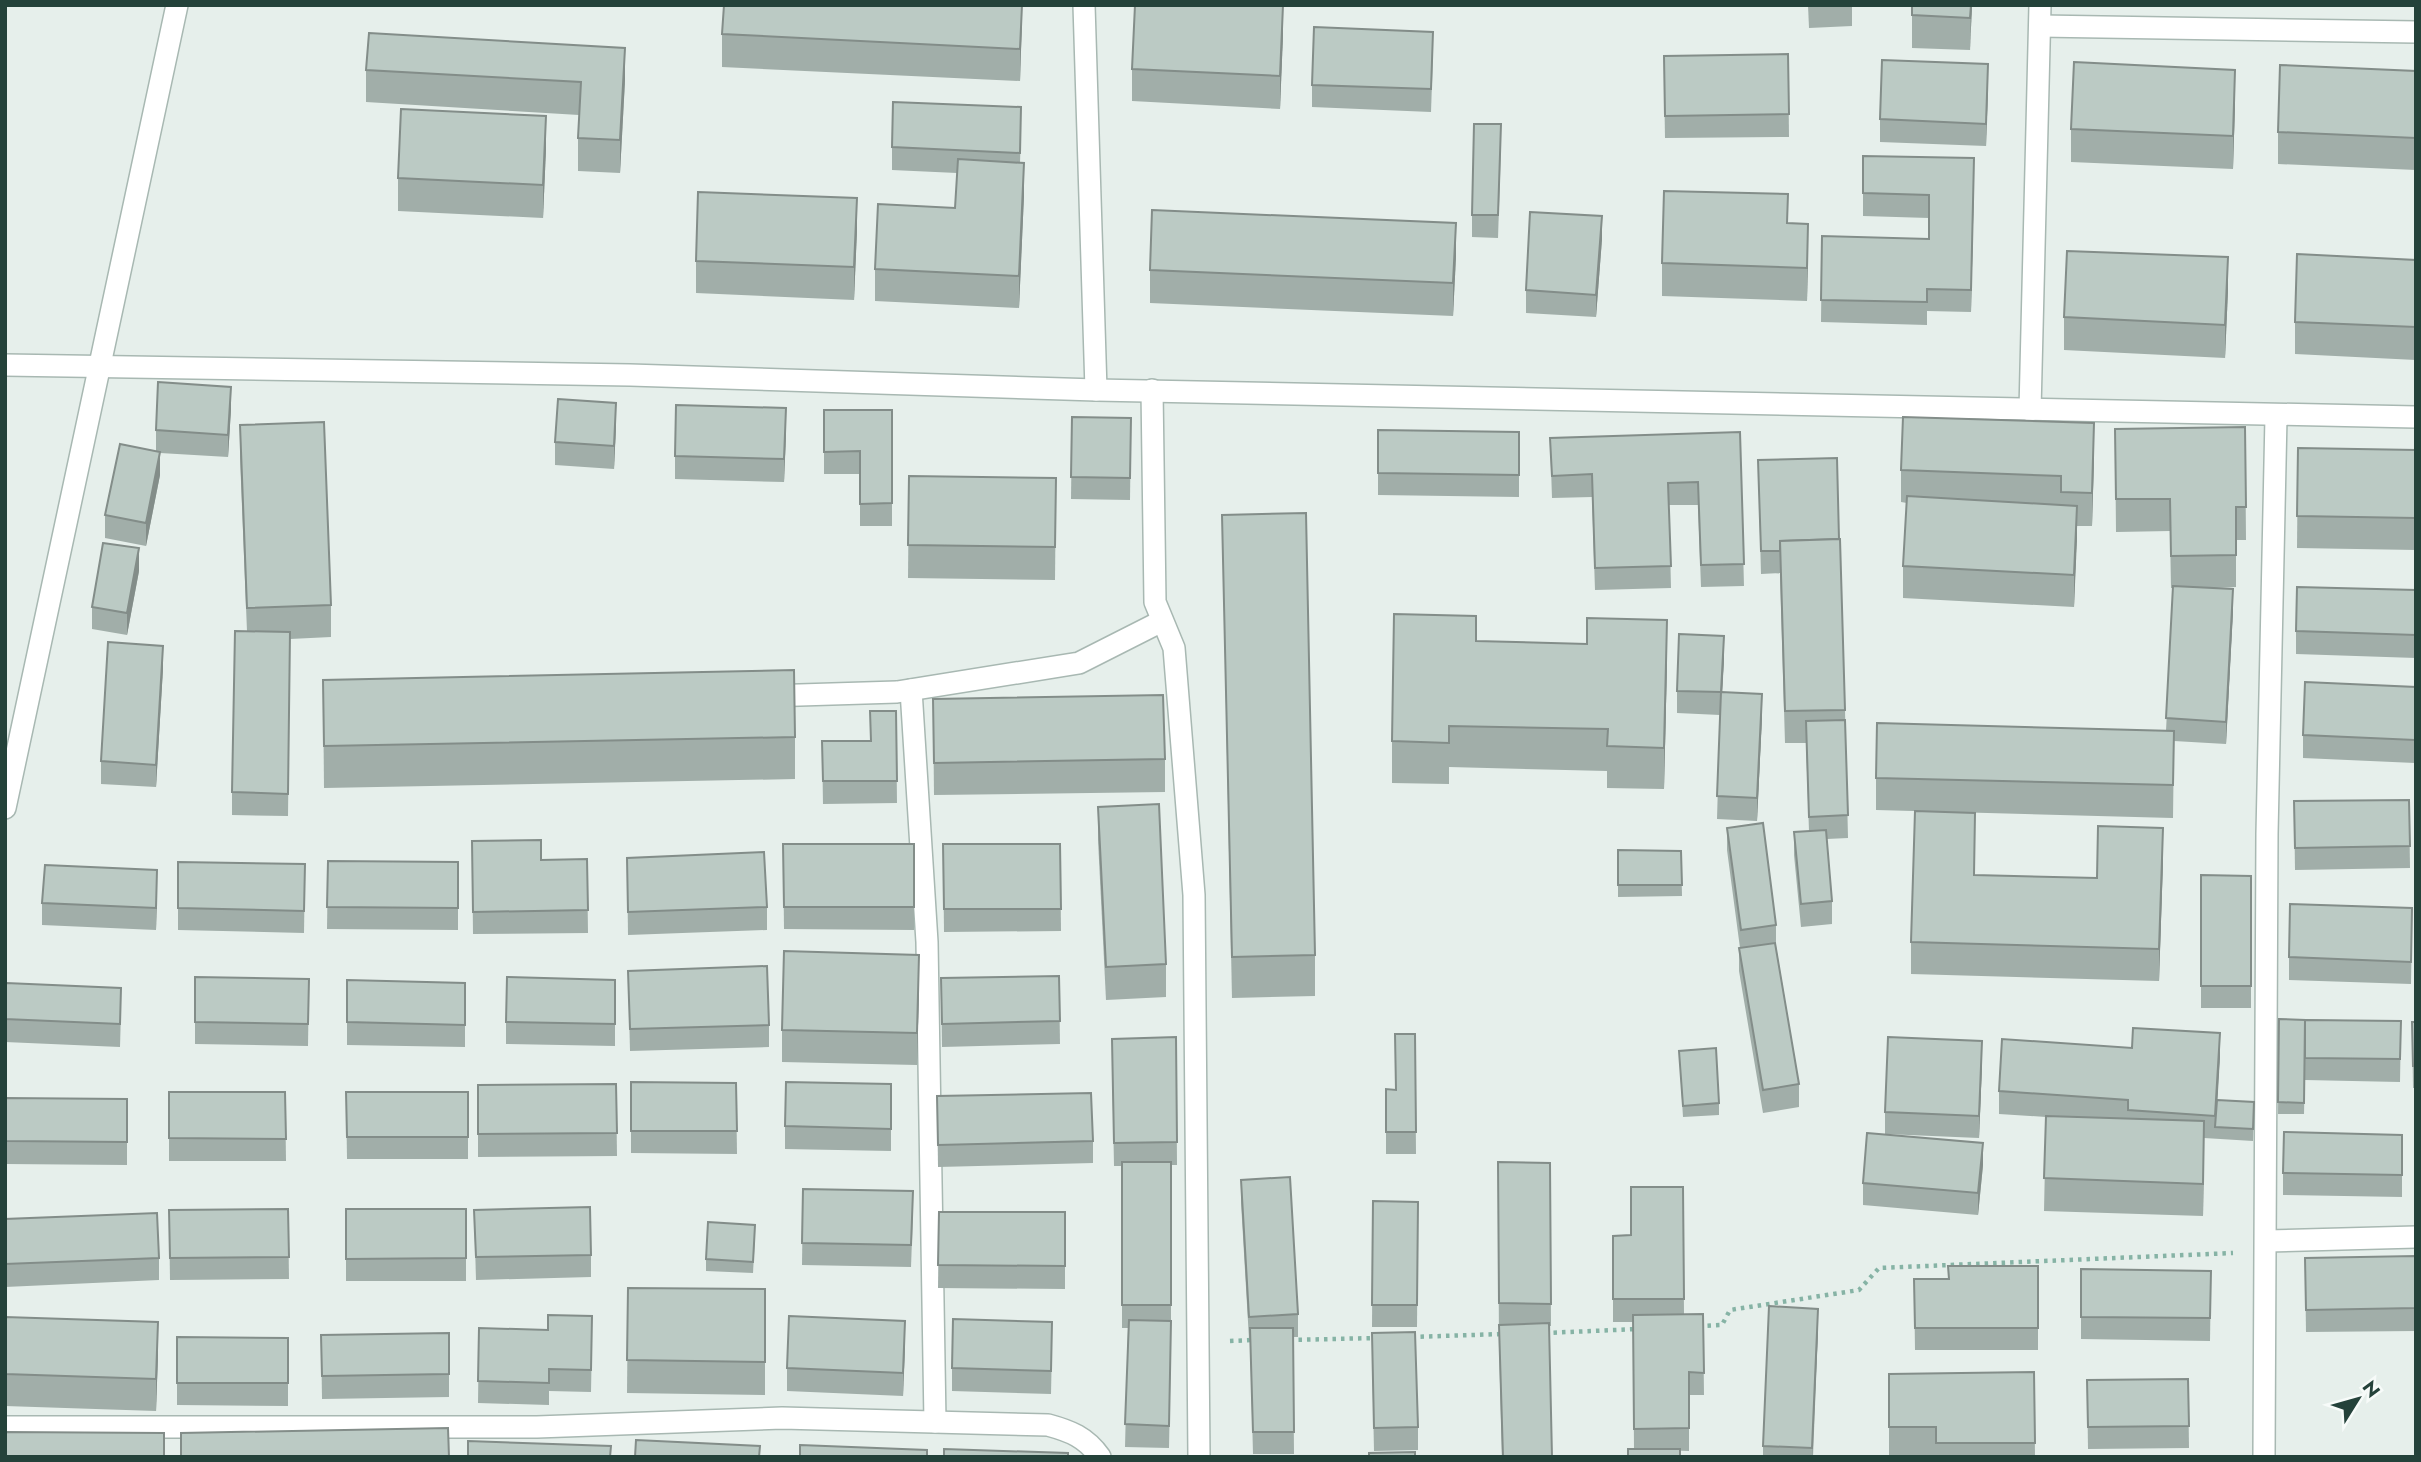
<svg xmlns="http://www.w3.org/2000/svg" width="2421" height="1462" font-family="Jost,sans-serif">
  <rect width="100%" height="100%" fill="#e6efeb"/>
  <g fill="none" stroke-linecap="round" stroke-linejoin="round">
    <defs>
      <g id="minor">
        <path d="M1084 5 1096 390"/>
        <path d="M2040 26 2416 32"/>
        <path d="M5 365 630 375 1096 390 2416 417"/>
        <path d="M1152 390 1155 602 1174 648 1194 895 1199 1457"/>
        <path d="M2030 410 2040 5"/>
        <path d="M911 690 927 942 935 1422"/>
        <path d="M767 696 897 692 1079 663 1162 621"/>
        <path d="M5 808 177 5"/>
        <path d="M2267 1241 2416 1237"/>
        <path d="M5 1427H537L782 1418 1048 1425C1070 1431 1086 1437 1100 1457"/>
        <path d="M2264 1457 2267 834 2276 417"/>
      </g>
    </defs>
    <use href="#minor" stroke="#a8b8b2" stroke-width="24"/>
    <g stroke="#86b3a5" stroke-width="4.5" stroke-dasharray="3.5 5" stroke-linecap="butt">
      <path d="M1699 1326 1722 1325 1730 1310 1859 1290 1879 1268 2233 1253"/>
      <path d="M1545 1333 1638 1329"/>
      <path d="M1412 1337 1502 1334"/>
      <path d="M1290 1340 1376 1338"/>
      <path d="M1230 1341 1253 1340"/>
    </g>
    <use href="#minor" stroke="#fff" stroke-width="21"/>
  </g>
  <g fill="#a1aea9">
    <path d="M1022 5 1020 81 722 67V34Z"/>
    <path d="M1808 5H1852V26L1809 28Z"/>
    <path d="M1912 5H1972L1970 50 1912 48Z"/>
    <path d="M1283 34 1280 109 1132 101V69Z"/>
    <path d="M1433 54 1431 112 1312 107V85Z"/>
    <path d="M1788 54 1789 137 1665 138 1664 78Z"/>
    <path d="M366 70 625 80 620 173 578 171V138L579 115 366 102Z"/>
    <path d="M2416 71V170L2278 164V132Z"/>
    <path d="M1988 87 1986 146 1880 142V119Z"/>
    <path d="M2235 102 2233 169 2071 162V129Z"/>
    <path d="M1021 130 1020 163 1024 195 1019 308 875 301V269L955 208 957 173 892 170V147Z"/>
    <path d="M1501 147 1498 238 1472 237V215Z"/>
    <path d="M546 148 543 218 398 211V178Z"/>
    <path d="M1863 156 1974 181 1971 312 1927 311V325L1821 322 1822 236 1929 239V218L1863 216Z"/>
    <path d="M1788 223 1808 256 1807 301 1662 296V263Z"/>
    <path d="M857 230 854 300 696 293V261Z"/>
    <path d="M1602 239 1596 317 1526 313V290Z"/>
    <path d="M1456 256 1453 316 1150 303V270Z"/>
    <path d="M2416 260V360L2295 354V322Z"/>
    <path d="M2228 290 2225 358 2064 350V317Z"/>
    <path d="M231 409 228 457 160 453V475L146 546 105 538V515L156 452V430Z"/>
    <path d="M824 410H892V526H860V474H824Z"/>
    <path d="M1072 417 1131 418 1130 500 1071 499Z"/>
    <path d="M240 425 331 605V637L290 639 288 816 232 815V792L247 631 240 457Z"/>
    <path d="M616 425 614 469 555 465V442Z"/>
    <path d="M2245 427 2246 540H2236V587L2214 588 2233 611 2226 744 2174 741 2173 818 1876 810V778L2166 731 2173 588H2171L2170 531 2116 532 2115 429Z"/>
    <path d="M1378 430 1519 432V497L1378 495Z"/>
    <path d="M786 431 784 482 675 479V456Z"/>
    <path d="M1740 432 1744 586 1701 587 1698 505H1669L1671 588 1595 590 1592 497 1552 498 1550 438Z"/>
    <path d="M2298 448 2416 450V550L2297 548Z"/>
    <path d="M2094 456 2092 526H2077L2074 607 1903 598V566L1907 503 1901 502V470Z"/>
    <path d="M1758 460 1845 710 1848 838 1827 839 1832 901V924L1801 927 1794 855V832L1809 831 1806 743H1785L1780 573 1761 574Z"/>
    <path d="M909 476 1056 478 1055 580 908 578Z"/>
    <path d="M1222 515 1315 955V996L1232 998Z"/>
    <path d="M139 571 127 635 92 629V607Z"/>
    <path d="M2416 590V658L2296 654V631Z"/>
    <path d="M1476 641 1667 661 1664 789 1607 788V771L1449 767V784L1392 783V741Z"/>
    <path d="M1724 659 1722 692 1762 717 1757 821 1717 819 1720 715 1677 713V691Z"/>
    <path d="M163 668 156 787 101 784V761Z"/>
    <path d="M323 680 795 737V779L324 788Z"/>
    <path d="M2416 687 2415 763 2303 758V735Z"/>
    <path d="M933 699 1165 759V792L934 795Z"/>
    <path d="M896 711 897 803 823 804 822 741H870Z"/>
    <path d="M2409 800 2410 868 2295 870 2294 801Z"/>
    <path d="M1098 807 1166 964V997L1106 1000 1098 840Z"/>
    <path d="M1727 828 1776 925V946L1799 1084V1107L1763 1113 1739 971V948H1740L1727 850Z"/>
    <path d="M472 841 541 860 587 859 588 933 473 934Z"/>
    <path d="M783 844H914V930L784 929Z"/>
    <path d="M943 844H1060L1061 931 944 932Z"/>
    <path d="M1618 850 1681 851 1682 896 1618 897Z"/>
    <path d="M627 858 767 907V930L628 935Z"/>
    <path d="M328 861 458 862V930L327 929Z"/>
    <path d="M2163 861 2159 981 1911 974V942L1974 875 2097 878Z"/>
    <path d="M178 862 305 864 304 933 178 930Z"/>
    <path d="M2201 875 2251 876V1008H2201Z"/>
    <path d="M157 893 156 930 42 925V903Z"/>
    <path d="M2412 930 2411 984 2289 980V957Z"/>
    <path d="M628 971 769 1025V1047L630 1051Z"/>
    <path d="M1059 976 1060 1044 942 1047 941 978Z"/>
    <path d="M195 977 309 979 308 1046 195 1044Z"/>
    <path d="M347 980 465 983V1047L347 1045Z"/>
    <path d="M615 980V1046L506 1044V1022Z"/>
    <path d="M919 987 917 1065 782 1062V1030Z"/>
    <path d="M5 1010 121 1011 120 1047 5 1042Z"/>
    <path d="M2279 1019 2401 1021 2400 1082 2305 1080V1066L2304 1114H2278Z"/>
    <path d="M2412 1022H2416V1088H2413Z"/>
    <path d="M1415 1034 1416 1154H1386V1089L1396 1090Z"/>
    <path d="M1176 1037 1177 1165H1171V1343L1169 1448 1125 1447 1128 1328H1122V1166H1114L1112 1061Z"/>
    <path d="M1679 1051 1719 1103V1115L1683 1117Z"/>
    <path d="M2220 1056 2217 1100 2254 1113 2253 1141 2204 1138 2203 1216 2044 1211 2046 1117 1999 1114V1091Z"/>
    <path d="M1982 1064 1979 1138 1885 1134V1112Z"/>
    <path d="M631 1082 736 1083 737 1154 631 1153Z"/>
    <path d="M616 1084 617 1156 478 1157V1085Z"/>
    <path d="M891 1084V1151L785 1149V1126Z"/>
    <path d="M169 1092H285L286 1161H169Z"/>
    <path d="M346 1092H468V1159H347Z"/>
    <path d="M937 1096 1093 1141V1163L938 1167Z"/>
    <path d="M5 1098 127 1099V1165L5 1164Z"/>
    <path d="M2402 1135V1197L2283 1195V1173Z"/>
    <path d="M1498 1162 1550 1163 1551 1326H1549L1552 1457H1502L1499 1347Z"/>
    <path d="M1983 1165 1978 1215 1863 1205V1183Z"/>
    <path d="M1241 1180 1298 1314V1337H1293L1294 1454H1253L1250 1339H1249L1241 1202Z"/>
    <path d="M1683 1187 1684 1314H1703L1704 1395H1689V1451L1634 1449 1633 1322H1613V1236L1631 1235Z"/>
    <path d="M803 1189 913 1213 911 1267 802 1265Z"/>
    <path d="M1373 1201 1418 1202 1417 1327H1372Z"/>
    <path d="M288 1209 289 1279 170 1280 169 1210Z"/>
    <rect x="346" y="1209" width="120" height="72"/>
    <path d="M474 1210 591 1255V1277L476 1280Z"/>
    <path d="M939 1212H1065V1289L938 1288Z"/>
    <path d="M5 1219 159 1258V1280L5 1287Z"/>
    <path d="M755 1237 753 1273 706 1271V1259Z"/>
    <path d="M2305 1258 2416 1298V1331L2306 1332Z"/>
    <path d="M1948 1266H2038V1350H1915L1914 1279H1948Z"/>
    <path d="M2081 1269 2211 1271 2210 1341 2081 1339Z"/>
    <path d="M628 1288 765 1289V1395L627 1393Z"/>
    <path d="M5 1317 158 1354 156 1411 5 1406Z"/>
    <path d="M479 1328 592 1338 591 1392 549 1391V1405L478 1403Z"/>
    <path d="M1818 1331 1813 1457H1763V1446Z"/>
    <path d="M449 1333V1397L322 1399 321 1335Z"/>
    <path d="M177 1337 288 1338V1406L177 1405Z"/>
    <path d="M905 1343 903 1396 787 1391V1368Z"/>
    <path d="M1052 1345 1051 1394 952 1391V1368Z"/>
    <path d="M1372 1355 1418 1427V1450L1374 1451Z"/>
    <path d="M2034 1372 2035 1457H1889V1374Z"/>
    <path d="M2188 1379 2189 1448 2088 1449 2087 1380Z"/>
  </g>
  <g fill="#838d89">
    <path d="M1022 5V21L1020 81V49Z"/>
    <path d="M1283 5V34L1280 109V76Z"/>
    <path d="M1971 5H1972L1970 50Z"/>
    <path d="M625 48V80L620 173V140Z"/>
    <path d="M1988 64V87L1986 146V124Z"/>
    <path d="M2235 70V102L2233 169V136Z"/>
    <path d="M546 116V148L543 218V185Z"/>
    <path d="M1974 158V181L1971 312V290Z"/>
    <path d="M1024 163V195L1019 308V276Z"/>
    <path d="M857 198V230L854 300V267Z"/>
    <path d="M1602 216V239L1596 317V295Z"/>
    <path d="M1456 223V256L1453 316V283Z"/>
    <path d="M1808 224V256L1807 301V268Z"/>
    <path d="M2228 257V290L2225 358V325Z"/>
    <path d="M231 387V409L228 457V435Z"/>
    <path d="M616 403V425L614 469V446Z"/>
    <path d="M786 408V431L784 482V459Z"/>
    <path d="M2094 423V456L2092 526V493Z"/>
    <path d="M160 452V475L146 546V523Z"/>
    <path d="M2077 506V539L2074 607V575Z"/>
    <path d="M139 548V571L127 635V613Z"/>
    <path d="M2233 589V611L2226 744V722Z"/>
    <path d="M1667 620V661L1664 789V748Z"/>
    <path d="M1724 636V659L1721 715V692Z"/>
    <path d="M163 646V668L156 787V765Z"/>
    <path d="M1762 694V717L1757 821V798Z"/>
    <path d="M2163 828V861L2159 981V949Z"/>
    <path d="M157 870V893L156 930V908Z"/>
    <path d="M919 955V987L917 1065V1033Z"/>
    <path d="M2220 1033V1056L2216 1127 2215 1116Z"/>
    <path d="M1982 1041V1064L1979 1138V1116Z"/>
    <path d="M2204 1121V1154L2203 1216V1184Z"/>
    <path d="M1983 1143V1165L1978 1215V1193Z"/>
    <path d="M1818 1309V1331L1812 1457V1448Z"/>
    <path d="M905 1321V1343L903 1396V1373Z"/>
    <path d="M158 1322V1354L156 1411V1379Z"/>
  </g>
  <g fill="#bbcac4" stroke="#838d89" stroke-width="2">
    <path d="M724 5H1022L1020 49 722 34Z"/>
    <path d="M1135 5H1283L1280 76 1132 69Z"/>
    <path d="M1912 5H1971L1970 18 1912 15Z"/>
    <path d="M1314 27 1433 32 1431 89 1312 85Z"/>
    <path d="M369 33 625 48 620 140 578 138 581 82 366 70Z"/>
    <path d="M1788 54 1789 114 1665 116 1664 56Z"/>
    <path d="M1882 60 1988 64 1986 124 1880 119Z"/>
    <path d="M2074 62 2235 70 2233 136 2071 129Z"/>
    <path d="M2280 65 2416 71V138L2278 132Z"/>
    <path d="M893 102 1021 107 1020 153 892 147Z"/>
    <path d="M401 109 546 116 543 185 398 178Z"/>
    <path d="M1474 124H1501L1498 215H1472Z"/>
    <path d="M1863 156 1974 158 1971 290 1927 289V302L1821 300 1822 236 1929 239V195L1863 193Z"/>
    <path d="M958 159 1024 163 1019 276 875 269 878 204 955 208Z"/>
    <path d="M1664 191 1788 194 1787 223 1808 224 1807 268 1662 263Z"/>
    <path d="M698 192 857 198 854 267 696 261Z"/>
    <path d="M1152 210 1456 223 1453 283 1150 270Z"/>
    <path d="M1530 212 1602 216 1596 295 1526 290Z"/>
    <path d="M2067 251 2228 257 2225 325 2064 317Z"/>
    <path d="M2297 254 2416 260V327L2295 322Z"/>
    <path d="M158 382 231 387 228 435 156 430Z"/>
    <path d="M558 399 616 403 614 446 555 442Z"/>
    <path d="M676 405 786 408 784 459 675 456Z"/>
    <path d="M824 410H892V503L860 504V451L824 452Z"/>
    <path d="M1072 417 1131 418 1130 478 1071 477Z"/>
    <path d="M1903 417 2094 423 2092 493 2061 492V476L1901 470Z"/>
    <path d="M324 422 331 605 247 608 240 425Z"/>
    <path d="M2245 427 2246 507H2236V555L2171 556 2170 499H2116L2115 429Z"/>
    <path d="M1378 430 1519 432V475L1378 473Z"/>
    <path d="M1740 432 1744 564 1701 565 1698 482 1668 483 1671 566 1595 568 1592 474 1552 476 1550 438Z"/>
    <path d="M120 444 160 452 146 523 105 515Z"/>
    <path d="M2298 448 2416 450V518L2297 516Z"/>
    <path d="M1837 458 1839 539 1780 541V551H1761L1758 460Z"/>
    <path d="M909 476 1056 478 1055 547 908 545Z"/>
    <path d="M1907 496 2077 506 2074 575 1903 566Z"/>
    <path d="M1306 513 1315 955 1232 957 1222 515Z"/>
    <path d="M1840 539 1845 710 1785 711 1780 541Z"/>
    <path d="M103 543 139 548 127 613 92 607Z"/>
    <path d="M2173 586 2233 589 2226 722 2166 718Z"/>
    <path d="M2297 587 2416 590V635L2296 631Z"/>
    <path d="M1394 614 1476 616V641L1587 644V618L1667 620 1664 748 1607 746 1608 729 1449 726V743L1392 741Z"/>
    <path d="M235 631 290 632 288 794 232 792Z"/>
    <path d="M1679 634 1724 636 1721 692 1677 691Z"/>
    <path d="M108 642 163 646 156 765 101 761Z"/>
    <path d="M794 670 795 737 324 746 323 680Z"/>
    <path d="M2305 682 2416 687 2415 740 2303 735Z"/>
    <path d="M1721 692 1762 694 1757 798 1717 796Z"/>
    <path d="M1163 695 1165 759 934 763 933 699Z"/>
    <path d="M870 711H896L897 781H823L822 741H871Z"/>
    <path d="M1845 720 1848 815 1809 817 1806 721Z"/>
    <path d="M1877 723 2174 731 2173 785 1876 778Z"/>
    <path d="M2409 800 2410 846 2295 848 2294 801Z"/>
    <path d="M1159 804 1166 964 1106 967 1098 807Z"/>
    <path d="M1915 811 1975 813 1974 875 2097 878 2098 826 2163 828 2159 949 1911 942Z"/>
    <path d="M1763 823 1776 925 1741 930 1727 828Z"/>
    <path d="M1826 830 1832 901 1801 904 1794 832Z"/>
    <path d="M541 840V860L587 859 588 910 473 912 472 841Z"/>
    <path d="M783 844H914V907H784Z"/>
    <path d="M943 844H1060L1061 909H944Z"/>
    <path d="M1618 850 1681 851 1682 885H1618Z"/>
    <path d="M764 852 767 907 628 912 627 858Z"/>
    <path d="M328 861 458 862V908L327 907Z"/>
    <path d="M178 862 305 864 304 911 178 908Z"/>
    <path d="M45 865 157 870 156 908 42 903Z"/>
    <path d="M2201 875 2251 876V986H2201Z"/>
    <path d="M2290 904 2412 908 2411 962 2289 957Z"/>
    <path d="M1775 943 1799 1084 1763 1090 1739 948Z"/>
    <path d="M784 951 919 955 917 1033 782 1030Z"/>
    <path d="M767 966 769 1025 630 1029 628 971Z"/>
    <path d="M1059 976 1060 1021 942 1024 941 978Z"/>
    <path d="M195 977 309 979 308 1024 195 1022Z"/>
    <path d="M507 977 615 980V1024L506 1022Z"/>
    <path d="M347 980 465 983V1025L347 1022Z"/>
    <path d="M6 983 121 988 120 1024 5 1019Z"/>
    <path d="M2279 1019 2305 1020 2304 1103 2278 1102Z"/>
    <path d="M2305 1020 2401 1021 2400 1059 2305 1058Z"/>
    <path d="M2412 1022H2416V1066H2413Z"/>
    <path d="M2133 1028 2220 1033 2215 1116 2128 1110V1100L1999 1091 2002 1039 2132 1048Z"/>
    <path d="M1395 1034H1415L1416 1132H1386V1089L1396 1090Z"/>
    <path d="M1176 1037 1177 1142 1114 1143 1112 1039Z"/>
    <path d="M1888 1037 1982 1041 1979 1116 1885 1112Z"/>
    <path d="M1716 1048 1719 1103 1683 1106 1679 1051Z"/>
    <path d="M631 1082 736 1083 737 1131H631Z"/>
    <path d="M786 1082 891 1084V1129L785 1126Z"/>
    <path d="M616 1084 617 1133 478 1134V1085Z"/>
    <path d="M169 1092H285L286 1139 169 1138Z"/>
    <path d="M346 1092H468V1137H347Z"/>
    <path d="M1091 1093 1093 1141 938 1145 937 1096Z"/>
    <path d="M5 1098 127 1099V1142L5 1141Z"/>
    <path d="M2217 1100 2254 1102 2253 1129 2215 1127Z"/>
    <path d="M2046 1116 2204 1121 2203 1184 2044 1178Z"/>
    <rect x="2415" y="1123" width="1" height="48"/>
    <path d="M2284 1132 2402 1135V1175L2283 1173Z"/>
    <path d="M1867 1133 1983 1143 1978 1193 1863 1183Z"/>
    <rect x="1122" y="1162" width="49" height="143"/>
    <path d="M1498 1162 1550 1163 1551 1304 1499 1303Z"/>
    <path d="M1290 1177 1298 1314 1249 1317 1241 1180Z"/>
    <path d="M1631 1187H1683L1684 1299H1613V1236L1631 1235Z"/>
    <path d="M803 1189 913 1191 911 1245 802 1243Z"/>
    <path d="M1373 1201 1418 1202 1417 1305H1372Z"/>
    <path d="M590 1207 591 1255 476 1257 474 1210Z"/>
    <path d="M288 1209 289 1257 170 1258 169 1210Z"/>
    <path d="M346 1209H466V1258L346 1259Z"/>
    <path d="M939 1212H1065V1266L938 1265Z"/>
    <path d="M157 1213 159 1258 5 1264V1219Z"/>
    <path d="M708 1222 755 1225 753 1262 706 1259Z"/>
    <path d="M2415 1256 2416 1308 2306 1310 2305 1258Z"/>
    <path d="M1948 1266H2038V1328H1915L1914 1279H1949Z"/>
    <path d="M2081 1269 2211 1271 2210 1318 2081 1317Z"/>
    <path d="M628 1288 765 1289V1362L627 1360Z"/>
    <path d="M1769 1306 1818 1309 1812 1448 1763 1446Z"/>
    <path d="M1703 1314 1704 1373 1689 1372V1428L1634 1429 1633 1315Z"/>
    <path d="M548 1315 592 1316 591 1370 549 1369V1383L478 1381 479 1328 548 1330Z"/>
    <path d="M789 1316 905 1321 903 1373 787 1368Z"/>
    <path d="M5 1317 158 1322 156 1379 5 1374Z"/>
    <path d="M953 1319 1052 1322 1051 1371 952 1368Z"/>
    <path d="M1129 1320 1171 1321 1169 1426 1125 1424Z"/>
    <path d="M1549 1323 1552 1457H1503L1499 1325Z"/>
    <path d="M1250 1328H1293L1294 1432H1253Z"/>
    <path d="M1415 1332 1418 1427 1374 1428 1372 1333Z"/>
    <path d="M449 1333V1374L322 1376 321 1335Z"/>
    <path d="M177 1337 288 1338V1383H177Z"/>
    <path d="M2034 1372 2035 1443H1936V1427H1889V1374Z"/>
    <path d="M2188 1379 2189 1426 2088 1427 2087 1380Z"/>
    <path d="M448 1428 449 1457H181V1433Z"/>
    <path d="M5 1432 164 1433V1457H5Z"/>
    <path d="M636 1440 760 1446 759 1457H635Z"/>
    <path d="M468 1441 611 1446 610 1457H468Z"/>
    <path d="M800 1445 927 1450V1457H800Z"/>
    <path d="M944 1449 1068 1453V1457H944Z"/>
    <rect x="1628" y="1449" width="52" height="8"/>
    <path d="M1415 1452V1457H1369V1453Z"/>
  </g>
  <rect width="2421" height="1462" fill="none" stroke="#24423a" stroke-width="14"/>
  <g transform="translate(2358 1399) rotate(53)" stroke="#f7fbf9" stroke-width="5" paint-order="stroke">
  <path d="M0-5L12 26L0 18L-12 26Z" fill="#24423a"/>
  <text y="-10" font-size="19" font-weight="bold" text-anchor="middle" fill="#24423a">N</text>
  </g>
</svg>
